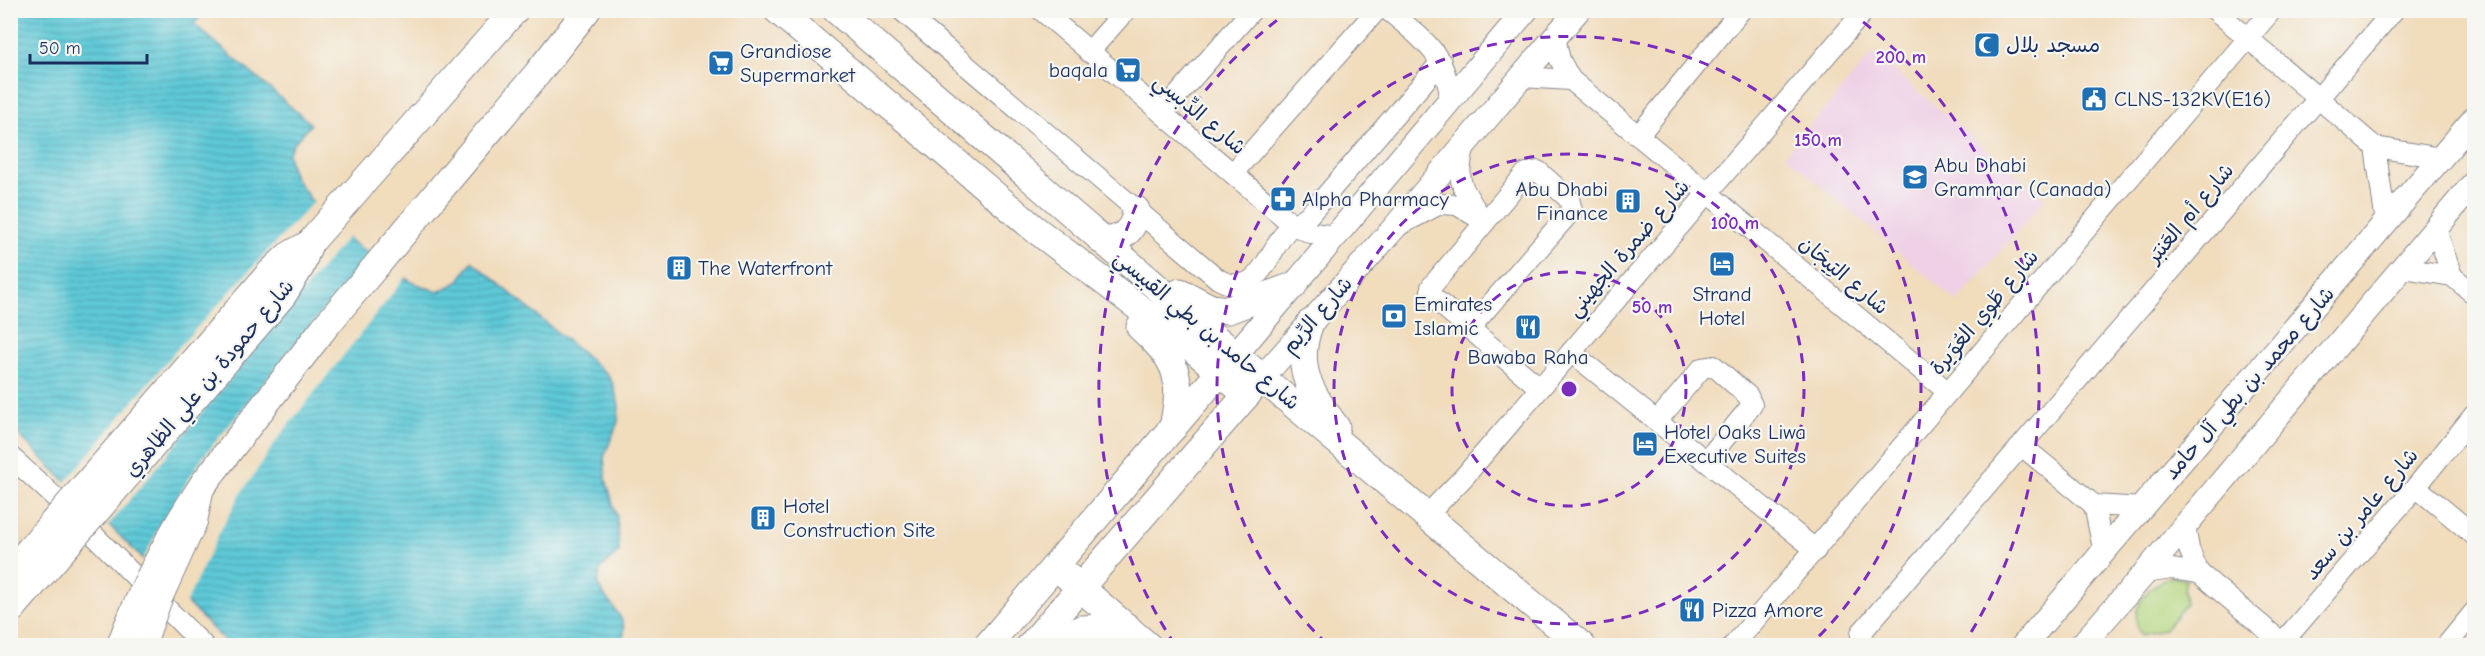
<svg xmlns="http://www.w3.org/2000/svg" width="2485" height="656" font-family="'Comic Neue','Playpen Sans Arabic',sans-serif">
  <defs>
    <pattern id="water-rules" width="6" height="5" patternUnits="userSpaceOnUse" patternTransform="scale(1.5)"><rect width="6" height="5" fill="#5ec9d7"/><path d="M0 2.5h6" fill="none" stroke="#4da4b2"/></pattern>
  </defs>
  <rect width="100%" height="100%" fill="#f6f6f2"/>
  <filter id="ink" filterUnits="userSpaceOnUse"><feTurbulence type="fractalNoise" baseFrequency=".0167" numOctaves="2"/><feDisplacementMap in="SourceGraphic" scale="12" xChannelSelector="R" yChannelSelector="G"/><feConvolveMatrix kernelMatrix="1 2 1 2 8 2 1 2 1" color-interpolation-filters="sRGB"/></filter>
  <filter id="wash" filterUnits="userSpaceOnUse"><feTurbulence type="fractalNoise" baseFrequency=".008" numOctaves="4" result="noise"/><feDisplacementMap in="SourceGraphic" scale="24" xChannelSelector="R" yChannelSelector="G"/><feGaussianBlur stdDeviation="1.35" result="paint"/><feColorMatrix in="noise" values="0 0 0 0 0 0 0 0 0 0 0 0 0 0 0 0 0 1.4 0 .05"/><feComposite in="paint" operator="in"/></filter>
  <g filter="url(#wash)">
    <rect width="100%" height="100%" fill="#f1dcbc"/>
    <path fill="#efd0e6" d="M1873 53 2045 199 1957 302 1785 155Z"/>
    <path fill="#b3d67e" stroke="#67826e" stroke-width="1.5" d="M2174 577 2186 580 2184 589 2186 604 2164 630 2141 635C2126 610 2149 581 2174 577Z"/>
    <path fill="url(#water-rules)" stroke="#3c7c9a" stroke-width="1.5" d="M10 11H206L194 24 311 124 294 143 288 154 293 175 311 200 352 242 412 282 438 292 458 282 472 261 607 374 613 384 619 405 618 422 604 457 606 479 617 518 619 552 600 569 598 585C607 605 636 622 619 645H229L11 427Z"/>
    <g fill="#f1dcbc">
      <path d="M315 200 349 235 107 527 64 484 180 346Z"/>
      <path d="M371 252 407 275 279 437 240 495 219 533 185 605 142 562 161 524 200 461Z"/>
    </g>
  </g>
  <g filter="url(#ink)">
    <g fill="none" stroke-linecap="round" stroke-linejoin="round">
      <defs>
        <g id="minor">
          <path d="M901 10 1218 279C1259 302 1267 251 1289 228 1295 222 1303 220 1309 215L1441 62"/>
          <path d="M1041 10 1293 225 1311 233 1338 236"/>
          <path d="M1388 10C1421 38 1448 54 1450 101"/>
          <path d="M2215 10 2375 147 2442 158"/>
          <path d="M1555 37 1560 60 1571 80 1948 392"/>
          <path d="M1089 52 1126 10"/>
          <path d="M1521 77 1571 80"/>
          <path d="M1162 113 1252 10"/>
          <path d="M1638 136 1741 10"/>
          <path d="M1465 145C1455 182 1461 187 1481 217"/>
          <path d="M2375 147 2386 223"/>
          <path d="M1233 173 1377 10"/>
          <path d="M1398 226 1440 204 1457 205 1485 222"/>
          <path d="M2436 229 2452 276"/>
          <path d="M2403 268 2452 276 2474 294"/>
          <path d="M1470 328 1572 210 1569 199 1538 171 1526 173 1431 287V296L1540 388"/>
          <path d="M1571 352 1816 550"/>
          <path d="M1657 421 1702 368 1714 366 1748 396 1752 405 1706 461"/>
          <path d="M2023 447 2094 505 2143 508"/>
          <path d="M10 456 71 512 204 646"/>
          <path d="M2416 487 2474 535"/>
          <path d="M2094 505 2104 553"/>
          <path d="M1427 515 1463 478 1865 10"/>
          <path d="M2185 526 2189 549 2199 573 2286 646"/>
          <path d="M2145 573 2171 569 2199 573"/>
          <path d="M2283 642 2416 487 2474 415"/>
          <path d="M1733 646 2272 10"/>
          <path d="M1861 646V633L2394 10"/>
          <path d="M2446 646 2474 612"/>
        </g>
        <g id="tertiary">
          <path d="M1236 354 1526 10"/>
          <path d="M1262 378 1394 228 1578 10"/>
          <path d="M2023 646 2474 119"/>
          <path d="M2081 646 2145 573 2474 183"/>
        </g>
        <g id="secondary">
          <path d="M777 10 1036 230 1192 348 1247 395"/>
          <path d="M836 10 1262 378 1582 646"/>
          <path d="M1101 240C1121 242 1135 230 1136 210"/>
          <path d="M309 244 515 10"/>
          <path d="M1180 292 1211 308 1228 310 1293 286"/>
          <path d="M1310 323C1293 367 1310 392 1336 427"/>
          <path d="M1140 327C1179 363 1183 376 1173 428"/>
          <path d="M204 483 324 328 537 74 587 10"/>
          <path d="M1067 576 1148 646"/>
          <path d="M987 646 1231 359"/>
          <path d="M1030 646 1257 383"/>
          <path d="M1044 646 1081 629 1127 627"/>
        </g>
      </defs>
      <use href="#minor" stroke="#86868d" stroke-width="22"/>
      <use href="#tertiary" stroke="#86868d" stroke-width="26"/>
      <use href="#secondary" stroke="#86868d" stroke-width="29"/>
      <use href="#minor" stroke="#fff" stroke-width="20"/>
      <use href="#tertiary" stroke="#fff" stroke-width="24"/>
      <use href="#secondary" stroke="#fff" stroke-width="27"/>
      <defs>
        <path id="minor-bridge" d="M145 646 162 599 197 522 203 491"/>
        <g id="secondary-bridge">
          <path d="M10 572 270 273 288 256 309 244"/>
          <path d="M10 611 283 295 301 266 309 244"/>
          <path d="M120 646C142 588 169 535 204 483"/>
        </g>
      </defs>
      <use href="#minor-bridge" stroke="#86868d" stroke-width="22" stroke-linecap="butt"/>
      <use href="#secondary-bridge" stroke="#86868d" stroke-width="29" stroke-linecap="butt"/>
      <use href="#minor-bridge" stroke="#fff" stroke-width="20"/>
      <use href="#secondary-bridge" stroke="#fff" stroke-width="27"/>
    </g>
  </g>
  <g fill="none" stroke="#7b2cbf" stroke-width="3" stroke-dasharray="10 8">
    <circle cx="1569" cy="389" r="117"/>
    <circle cx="1569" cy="389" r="235"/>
    <path d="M1327 644A352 352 0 1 1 1811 644"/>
    <path d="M1175 645A470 470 0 0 1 1289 11M1849 11A470 470 0 0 1 1963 645"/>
  </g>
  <defs>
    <symbol id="mosque-square" viewBox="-11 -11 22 22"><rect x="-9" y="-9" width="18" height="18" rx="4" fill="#1f6fb2" stroke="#f6f6f2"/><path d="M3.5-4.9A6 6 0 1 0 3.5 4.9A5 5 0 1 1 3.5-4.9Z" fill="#fff"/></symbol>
    <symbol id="supermarket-square" viewBox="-11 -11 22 22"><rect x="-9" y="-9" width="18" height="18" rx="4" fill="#1f6fb2" stroke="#f6f6f2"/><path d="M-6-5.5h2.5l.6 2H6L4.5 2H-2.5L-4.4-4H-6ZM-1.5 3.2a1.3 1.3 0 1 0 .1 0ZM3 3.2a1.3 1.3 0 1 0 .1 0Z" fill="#fff"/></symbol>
    <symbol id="civic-square" viewBox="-11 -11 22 22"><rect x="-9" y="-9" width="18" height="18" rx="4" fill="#1f6fb2" stroke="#f6f6f2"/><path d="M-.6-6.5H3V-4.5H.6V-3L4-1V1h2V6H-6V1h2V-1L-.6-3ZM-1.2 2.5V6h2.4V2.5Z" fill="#fff"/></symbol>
    <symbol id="school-square" viewBox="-11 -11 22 22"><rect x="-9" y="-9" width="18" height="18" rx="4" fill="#1f6fb2" stroke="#f6f6f2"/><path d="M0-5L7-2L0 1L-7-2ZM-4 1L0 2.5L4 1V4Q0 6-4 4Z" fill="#fff"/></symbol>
    <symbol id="pharmacy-square" viewBox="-11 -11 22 22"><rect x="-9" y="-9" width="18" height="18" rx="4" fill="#1f6fb2" stroke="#f6f6f2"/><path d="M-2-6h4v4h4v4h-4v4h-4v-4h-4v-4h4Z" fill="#fff"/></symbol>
    <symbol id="building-square" viewBox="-11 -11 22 22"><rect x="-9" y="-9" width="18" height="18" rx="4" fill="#1f6fb2" stroke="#f6f6f2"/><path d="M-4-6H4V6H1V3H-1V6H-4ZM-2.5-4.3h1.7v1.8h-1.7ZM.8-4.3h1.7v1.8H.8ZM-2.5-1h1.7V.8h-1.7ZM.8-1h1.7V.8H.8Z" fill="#fff"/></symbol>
    <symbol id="hotel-square" viewBox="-11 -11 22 22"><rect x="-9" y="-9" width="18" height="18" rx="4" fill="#1f6fb2" stroke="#f6f6f2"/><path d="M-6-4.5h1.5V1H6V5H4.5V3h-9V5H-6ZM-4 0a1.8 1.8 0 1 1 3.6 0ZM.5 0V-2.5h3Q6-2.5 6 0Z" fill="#fff"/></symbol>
    <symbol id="bank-square" viewBox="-11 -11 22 22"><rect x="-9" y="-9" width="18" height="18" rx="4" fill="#1f6fb2" stroke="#f6f6f2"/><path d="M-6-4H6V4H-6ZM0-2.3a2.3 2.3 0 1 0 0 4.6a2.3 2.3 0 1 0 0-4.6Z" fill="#fff"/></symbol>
    <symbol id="restaurant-square" viewBox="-11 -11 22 22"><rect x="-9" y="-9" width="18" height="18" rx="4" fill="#1f6fb2" stroke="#f6f6f2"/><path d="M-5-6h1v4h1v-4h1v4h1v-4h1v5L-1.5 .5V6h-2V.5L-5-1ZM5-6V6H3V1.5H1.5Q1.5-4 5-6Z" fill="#fff"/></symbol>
  </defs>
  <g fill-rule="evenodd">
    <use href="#mosque-square" x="1972" y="30" width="30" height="30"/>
    <use href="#supermarket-square" x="706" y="48" width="30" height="30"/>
    <use href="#supermarket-square" x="1113" y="55" width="30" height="30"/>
    <use href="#civic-square" x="2079" y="84" width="30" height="30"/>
    <use href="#school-square" x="1900" y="162" width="30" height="30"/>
    <use href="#pharmacy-square" x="1268" y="184" width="30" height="30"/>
    <use href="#building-square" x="1613" y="186" width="30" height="30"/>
    <use href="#hotel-square" x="1707" y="249" width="30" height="30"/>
    <use href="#building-square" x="664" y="253" width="30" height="30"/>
    <use href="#bank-square" x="1379" y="301" width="30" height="30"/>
    <use href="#restaurant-square" x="1513" y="312" width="30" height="30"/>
    <use href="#hotel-square" x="1630" y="429" width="30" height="30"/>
    <use href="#building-square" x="748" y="503" width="30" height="30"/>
    <use href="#restaurant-square" x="1677" y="595" width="30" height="30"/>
  </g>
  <g text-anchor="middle" stroke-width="4.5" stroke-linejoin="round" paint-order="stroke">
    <g font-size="21" fill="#1b2f5e" stroke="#f6f6f2" text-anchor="start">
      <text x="2006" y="52">مسجد بلال</text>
      <text x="740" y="58">Grandiose<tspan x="740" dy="24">Supermarket</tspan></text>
      <text x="1108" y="77" text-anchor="end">baqala</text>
      <text x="2114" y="106">CLNS-132KV(E16)</text>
      <text x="1934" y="172">Abu Dhabi<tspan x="1934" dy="24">Grammar (Canada)</tspan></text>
      <text x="1608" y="196" text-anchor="end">Abu Dhabi<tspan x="1608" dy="24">Finance</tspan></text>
      <text x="1302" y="206">Alpha Pharmacy</text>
      <text x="698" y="275">The Waterfront</text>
      <text x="1722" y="301" text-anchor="middle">Strand<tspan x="1722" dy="24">Hotel</tspan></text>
      <text x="1414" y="311">Emirates<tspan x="1414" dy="24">Islamic</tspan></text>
      <text x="1528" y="364" text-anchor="middle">Bawaba Raha</text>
      <text x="1664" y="439">Hotel Oaks Liwa<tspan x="1664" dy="24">Executive Suites</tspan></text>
      <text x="783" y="513">Hotel<tspan x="783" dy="24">Construction Site</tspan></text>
      <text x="1712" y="617">Pizza Amore</text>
    </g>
    <g font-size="21" fill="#1b2f5e" stroke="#f6f6f2">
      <text transform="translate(1200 114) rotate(40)" y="7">شارع الدِّبسِي</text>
      <text transform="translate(2190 213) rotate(-50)" y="7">شارع أم العَنبَر</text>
      <text transform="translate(1628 248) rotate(-49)" y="7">شارع ضمرة الجهيني</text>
      <text transform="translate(1844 275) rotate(40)" y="7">شارع التِيجَان</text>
      <text transform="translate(1984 312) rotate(-50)" y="7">شارع طَوِي العُوَيرة</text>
      <text transform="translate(1317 315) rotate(-49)" y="7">شارع الرِّيم</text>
      <text transform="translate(1207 330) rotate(40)" y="7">شارع حامد بن بطي القبيسي</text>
      <text transform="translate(209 378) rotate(-50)" y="7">شارع حمودة بن علي الظاهري</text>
      <text transform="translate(2249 383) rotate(-49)" y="7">شارع محمد بن بطي آل حامد</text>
      <text transform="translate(2361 514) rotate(-50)" y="7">شارع عامر بن سعد</text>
    </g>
  </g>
  <circle cx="1569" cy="389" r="9" fill="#7b2cbf" stroke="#f6f6f2" stroke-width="3"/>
  <g font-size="18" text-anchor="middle" font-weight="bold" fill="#7b2cbf" stroke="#f6f6f2" stroke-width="4.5" stroke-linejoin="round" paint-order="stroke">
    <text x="1901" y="63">200 m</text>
    <text x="1818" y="146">150 m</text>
    <text x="1735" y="229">100 m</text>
    <text x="1652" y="313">50 m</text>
  </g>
  <rect width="2485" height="656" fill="none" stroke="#f6f6f2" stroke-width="36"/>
  <path d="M30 54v9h117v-9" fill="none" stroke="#1b2f5e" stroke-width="3"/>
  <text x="39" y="54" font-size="18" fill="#1b2f5e" stroke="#f6f6f2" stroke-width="4.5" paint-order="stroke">50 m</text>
</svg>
